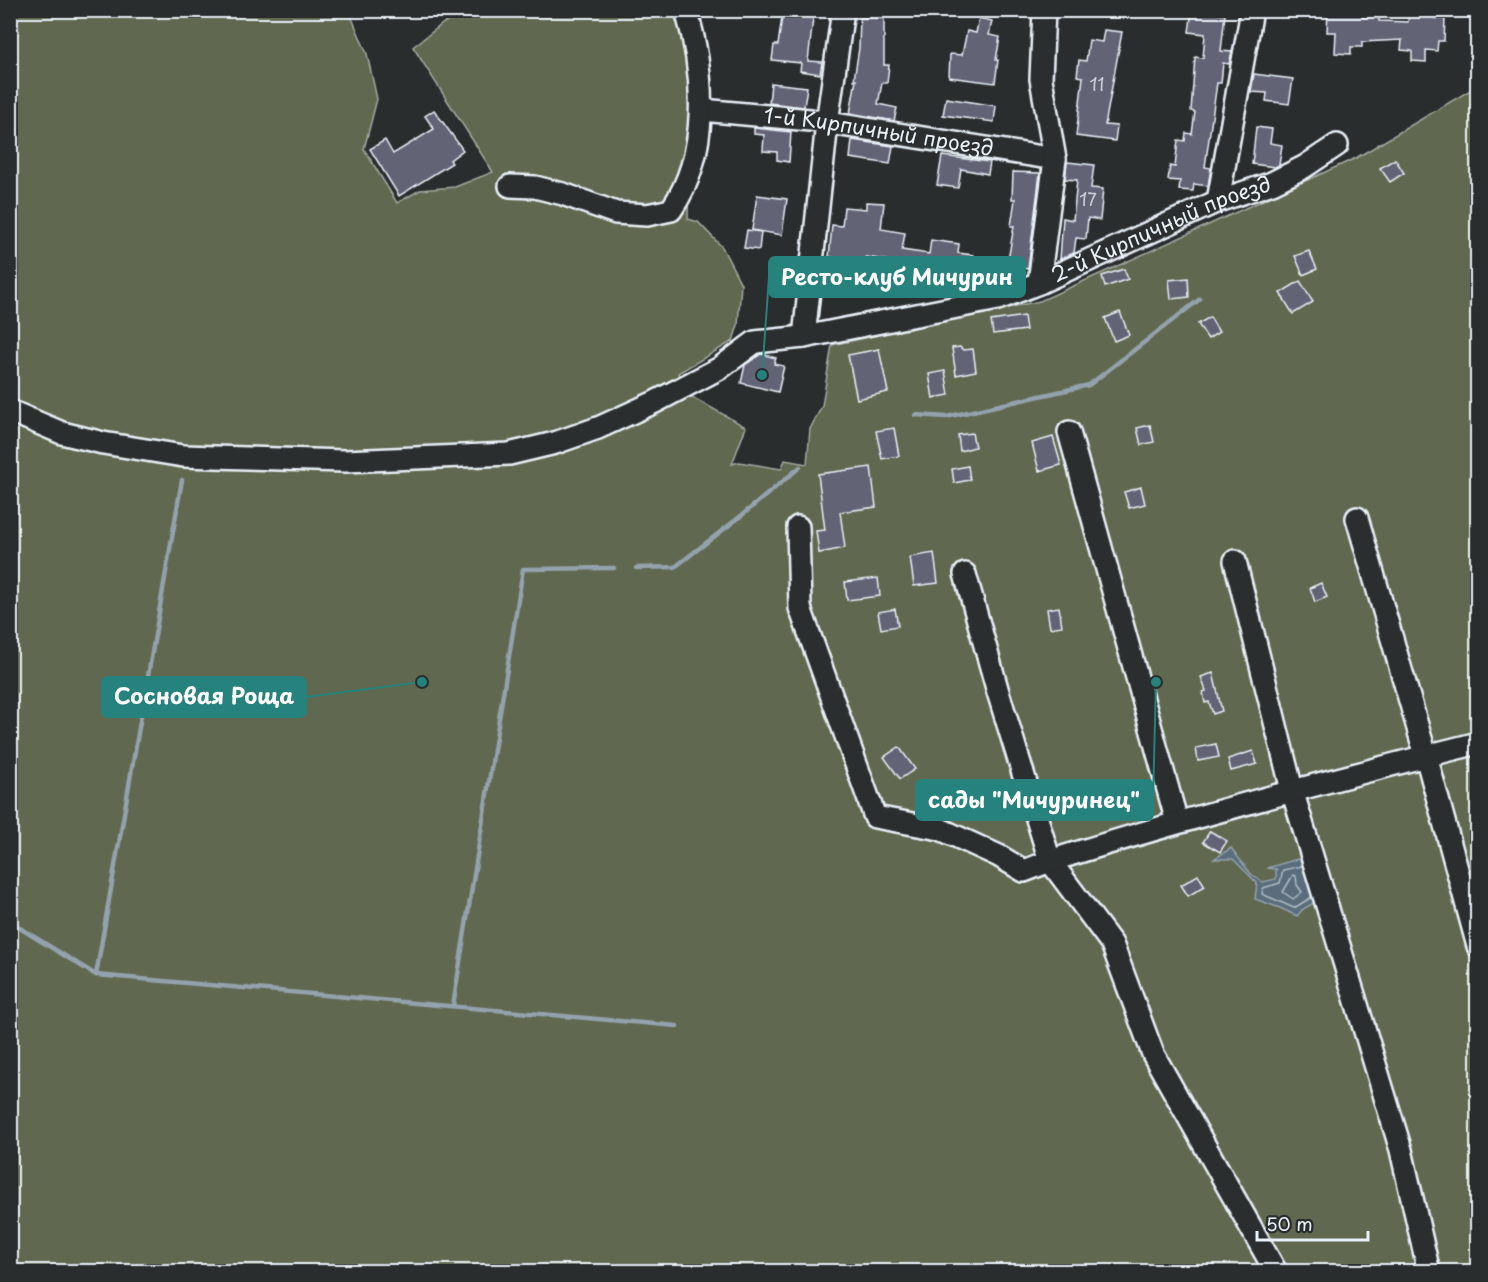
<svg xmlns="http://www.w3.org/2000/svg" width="1488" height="1282" font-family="'Playpen Sans',sans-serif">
  <rect width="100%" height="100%" fill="#2a2d2e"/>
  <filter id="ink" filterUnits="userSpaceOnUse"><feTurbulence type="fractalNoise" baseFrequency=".0167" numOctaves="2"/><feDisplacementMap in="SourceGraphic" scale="12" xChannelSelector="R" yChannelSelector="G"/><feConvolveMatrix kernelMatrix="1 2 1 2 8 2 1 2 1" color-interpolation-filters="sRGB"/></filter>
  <g filter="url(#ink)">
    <path fill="#60684f" stroke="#a4aca4" stroke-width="1.5" d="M10 11H349L367 54 377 99 364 149 397 203 420 190 455 187 493 172 413 47 445 22 475 15 495 14 496 11H675L681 24 691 62 688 219 698 222 722 247 741 284 738 325 733 341 678 373 690 396 746 427 732 464 739 462 781 469 785 460 807 464 810 429 822 406 832 345 1040 301 1356 158 1477 86V1271H11Z"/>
    <path fill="#5a6d7c" stroke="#93a2ae" stroke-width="1.5" d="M1231 848 1251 874 1263 882 1276 879V869L1267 868 1301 858 1311 863 1319 900 1303 909 1297 916 1280 908 1255 899 1257 883 1233 859H1214Z"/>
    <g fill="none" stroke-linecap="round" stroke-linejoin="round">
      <g stroke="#afbcc6" stroke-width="1.5">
        <path d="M1302 866 1283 870 1280 883 1263 888 1262 894 1294 908 1312 897"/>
        <path d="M1293 875 1296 876 1297 885 1302 892 1293 899 1283 892Z"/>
      </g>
      <g stroke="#93a2ae" stroke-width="4.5">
        <path d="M916 415 946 417 1089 385 1200 299"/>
        <path d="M636 568 675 567 741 516 800 467"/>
        <path d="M10 922 96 975 677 1026"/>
        <path d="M96 975 182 480"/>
        <path d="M453 1006 523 569 614 568"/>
      </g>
    </g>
    <g fill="#636476" stroke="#e8f1f8" stroke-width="1.5">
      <path d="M783 10H814L808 61 822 62 820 74 800 71 801 63 772 60 774 45H778Z"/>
      <path d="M1192 10 1225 14 1221 51 1232 52 1229 64 1223 63 1221 83H1217L1205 167 1211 168 1208 186 1194 184 1193 191 1179 190 1180 181 1168 180 1170 166 1175 167 1178 140 1185 141 1186 133 1192 134 1195 112 1191 111 1195 57 1203 58 1205 34 1189 32Z"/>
      <path d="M1328 10H1363V17H1379V21L1408 22 1409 11 1435 12 1434 18 1445 19 1444 41H1438L1437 51 1426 50V62L1412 61V51L1401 50 1402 40 1362 42V47H1351V54L1335 53 1336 32H1327Z"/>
      <path d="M860 18H884V65H889L887 83H882L878 104 897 108 894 121 850 113 856 80H854L859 48Z"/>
      <path d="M979 18 992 21 989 35 1000 37 996 60H998L995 83 949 77 950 54 962 55 967 31 976 33Z"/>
      <path d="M1104 30 1122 32 1105 125 1117 126 1115 141 1076 136 1083 77 1077 76 1079 60 1086 61 1089 40 1102 42Z"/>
      <path d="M1254 74 1293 79 1289 104 1266 101 1267 93 1251 92Z"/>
      <path d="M771 83 807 87 804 107 769 103Z"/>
      <path d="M946 98 996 106 994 122 943 115Z"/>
      <path d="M434 110 463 150 450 160 452 163 399 196 370 149 385 140 393 154 434 129 425 116Z"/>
      <path d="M1256 127 1272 129 1270 143 1282 145 1279 165 1275 167 1252 164Z"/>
      <path d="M754 128 791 132 789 162 777 160V152L763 151 764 135 754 134Z"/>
      <path d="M852 140 893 146 890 164 850 158Z"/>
      <path d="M942 156 990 162 988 174 961 169 958 188 937 185Z"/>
      <path d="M1395 159 1404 173 1390 182 1380 168Z"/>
      <path d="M1067 162 1094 165 1091 188 1103 189 1100 220 1088 218 1086 239 1076 238 1074 253 1060 259 1063 218 1073 220 1077 180 1065 179Z"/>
      <path d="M1013 172 1040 173 1028 269 1007 266 1014 226H1011L1015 199H1012Z"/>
      <path d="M757 195 787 199 782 235 752 230Z"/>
      <path d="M866 202 884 203 881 229 905 233 902 250 929 254 931 240 959 244 958 253 973 255 969 279 920 272V266L866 257V261L829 257 832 225 842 226 844 207 866 209Z"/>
      <path d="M747 230 761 232 759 250 744 248Z"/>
      <path d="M1309 251 1317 269 1303 275 1295 256Z"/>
      <path d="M1124 269 1128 279 1105 287 1102 276Z"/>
      <path d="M1188 278 1189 297 1171 299 1169 280Z"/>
      <path d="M1300 281 1313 302 1293 314 1280 293Z"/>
      <path d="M1120 312 1129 335 1114 341 1105 318Z"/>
      <path d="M1024 316 1026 330 993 334 991 321Z"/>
      <path d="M1210 317 1219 332 1208 339 1198 324Z"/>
      <path d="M960 347 963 350 973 349 976 371 956 375 952 348Z"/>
      <path d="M879 349 888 392 857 399 848 355Z"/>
      <path d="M761 354 776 358 774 364 784 366 778 392 741 383 745 365Z"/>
      <path d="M945 371 949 395 933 398 929 374Z"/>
      <path d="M1150 425 1154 442 1141 445 1137 428Z"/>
      <path d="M894 428 899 456 882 459 876 431Z"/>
      <path d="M972 433 975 447 960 451 958 435Z"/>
      <path d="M1053 437 1061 465 1039 471 1032 443Z"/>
      <path d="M968 466 970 480 954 483 952 469Z"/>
      <path d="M871 467 876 507 840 512 845 548 819 553 816 531 825 530 818 474Z"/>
      <path d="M1141 487 1145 504 1129 508 1124 492Z"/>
      <path d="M934 553 938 583 914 586 910 557Z"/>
      <path d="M878 578 880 596 847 600 845 582Z"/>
      <path d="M1321 583 1327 597 1315 602 1310 588Z"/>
      <path d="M1059 607 1062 626 1050 628 1047 609Z"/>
      <path d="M895 609 898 626 881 629 878 612Z"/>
      <path d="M1213 673 1222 711 1213 714 1209 702 1205 703 1203 692 1206 691 1201 677Z"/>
      <path d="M1216 744 1219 757 1198 761 1196 748Z"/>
      <path d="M899 747 915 769 900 779 884 757Z"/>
      <path d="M1253 751 1257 764 1231 771 1228 759Z"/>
      <path d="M1210 831 1227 841 1220 852 1203 842Z"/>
      <path d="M1198 875 1205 886 1188 896 1181 885Z"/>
    </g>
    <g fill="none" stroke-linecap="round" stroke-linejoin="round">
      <defs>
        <g id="minor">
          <path id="s1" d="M702 110 810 120 1055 159"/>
          <path d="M510 186 535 187 563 194 616 213 647 215 671 210C710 154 705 73 686 10"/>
          <path d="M1218 201 1252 10"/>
          <path d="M1039 283 1055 159 1041 79 1044 10"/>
          <path d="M804 337 827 123 843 10"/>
          <path id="s2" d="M10 411 62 433 103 443 183 456 345 461 509 454 555 443 598 428 655 402 720 368 755 342 804 337 998 299 1039 283 1218 201 1272 183 1304 167 1337 145"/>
          <path d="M1069 432 1177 822"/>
          <path d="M1357 518 1426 756 1478 946"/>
          <path d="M798 527 800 608 875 817 940 829 999 856 1024 871 1050 861 1112 944 1153 1054 1276 1272"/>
          <path d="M1235 561 1292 790 1401 1150 1429 1272"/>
          <path d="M965 574 998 692 1050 861C1191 817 1334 779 1478 743"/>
        </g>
      </defs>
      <use href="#minor" stroke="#e8f1f8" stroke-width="26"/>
      <use href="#minor" stroke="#2a2d2e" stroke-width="21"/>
    </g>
  </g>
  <g text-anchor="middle" stroke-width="5" stroke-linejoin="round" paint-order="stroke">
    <g font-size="18" fill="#c7ced8">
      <text x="1097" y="91">11</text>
      <text x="1088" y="206">17</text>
    </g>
    <g font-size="21" fill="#e8f1f8" stroke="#2a2d2e">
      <text dy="7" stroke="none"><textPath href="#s1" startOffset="178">1-й Кирпичный проезд</textPath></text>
      <text dy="7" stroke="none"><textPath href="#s2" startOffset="1203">2-й Кирпичный проезд</textPath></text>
    </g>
  </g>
  <path fill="none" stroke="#25827c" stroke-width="2" d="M762 375L769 277M422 682L306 697M1156 682L1153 800"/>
  <g fill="#25827c" stroke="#2a2d2e" stroke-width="2">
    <circle cx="762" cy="375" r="6"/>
    <circle cx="422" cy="682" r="6"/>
    <circle cx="1156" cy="682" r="6"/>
  </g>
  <g fill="#25827c" stroke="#25827c" stroke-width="2">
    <rect x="769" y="257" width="256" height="40" rx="6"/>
    <rect x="102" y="677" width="204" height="40" rx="6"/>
    <rect x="916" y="780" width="237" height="40" rx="6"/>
  </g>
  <g font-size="22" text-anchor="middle" font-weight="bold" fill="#fff">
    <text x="897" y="285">Ресто-клуб Мичурин</text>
    <text x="204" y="704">Сосновая Роща</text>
    <text x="1034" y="808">сады "Мичуринец"</text>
  </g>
  <rect width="1488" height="1282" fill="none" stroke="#2a2d2e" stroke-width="36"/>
  <rect x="18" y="18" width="1452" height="1246" fill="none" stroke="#e8f1f8" stroke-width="2" filter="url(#ink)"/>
  <path d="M1257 1231v9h111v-9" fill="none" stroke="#e8f1f8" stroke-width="3"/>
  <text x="1266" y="1231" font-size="18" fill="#e8f1f8" stroke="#2a2d2e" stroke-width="4.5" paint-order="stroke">50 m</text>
</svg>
